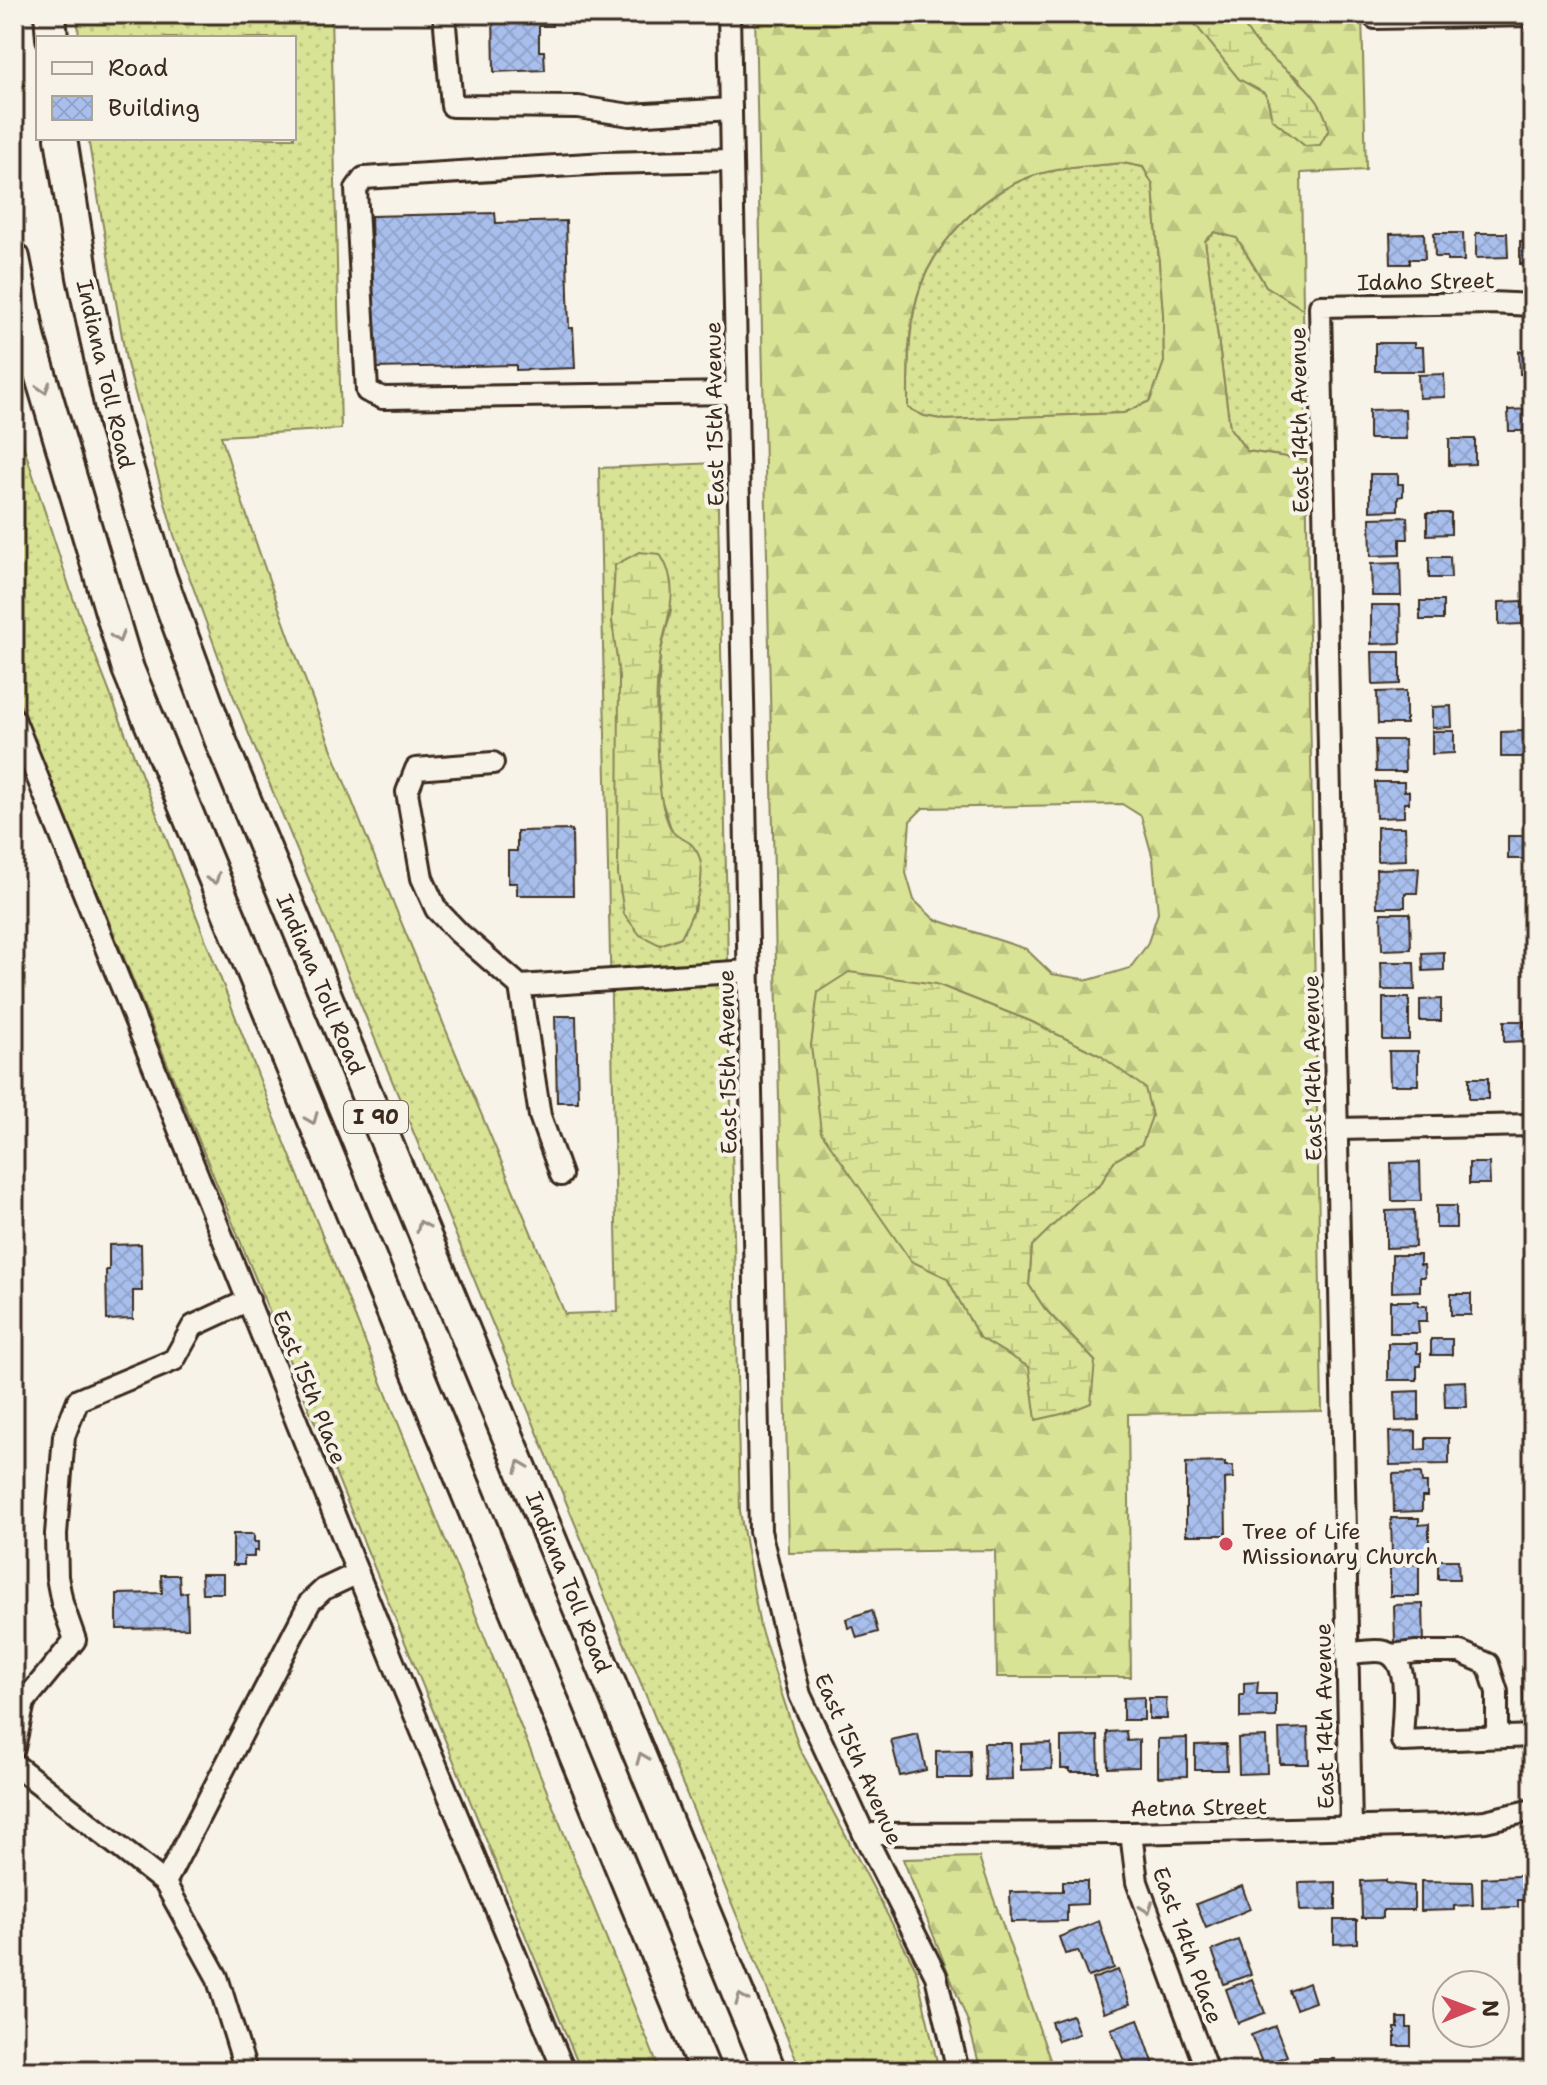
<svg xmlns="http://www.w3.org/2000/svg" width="1547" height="2085" font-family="'Shantell Sans',sans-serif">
  <defs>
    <pattern id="grass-dots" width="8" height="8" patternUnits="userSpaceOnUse" patternTransform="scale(2)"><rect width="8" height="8" fill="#d8e395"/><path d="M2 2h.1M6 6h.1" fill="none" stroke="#bac380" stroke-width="1.8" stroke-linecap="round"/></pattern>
    <pattern id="forest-firs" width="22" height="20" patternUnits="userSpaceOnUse" patternTransform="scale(2)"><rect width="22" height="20" fill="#d8e395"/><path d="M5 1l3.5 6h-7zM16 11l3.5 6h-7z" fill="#bac380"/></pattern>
    <pattern id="wetland-marsh" width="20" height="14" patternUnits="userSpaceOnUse" patternTransform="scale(2)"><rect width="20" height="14" fill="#d8e395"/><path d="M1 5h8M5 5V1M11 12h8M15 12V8" fill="none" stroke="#bac380"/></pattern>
    <pattern id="building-cross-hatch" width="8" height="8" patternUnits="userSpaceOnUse" patternTransform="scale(2)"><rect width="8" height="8" fill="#a8bfed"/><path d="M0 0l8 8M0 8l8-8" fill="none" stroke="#92a4cb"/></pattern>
  </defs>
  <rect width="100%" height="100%" fill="#f7f3e8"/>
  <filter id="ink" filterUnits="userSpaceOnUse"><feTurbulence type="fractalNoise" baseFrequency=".0125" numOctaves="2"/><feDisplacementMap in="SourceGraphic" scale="16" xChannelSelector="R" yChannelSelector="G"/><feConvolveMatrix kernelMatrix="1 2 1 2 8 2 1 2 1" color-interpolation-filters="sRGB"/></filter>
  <g filter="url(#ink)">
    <g fill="url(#grass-dots)" stroke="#8a865a" stroke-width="2" fill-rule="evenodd">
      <path d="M77 14H331L341 429 221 436C315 737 445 1023 565 1314L618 1312 599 468 717 463 740 1511 760 1627 799 1747 916 1969 939 2071H801L230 688 174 535 126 360 88 138H294V38H79ZM639 553 671 610 660 655 657 726 659 793 673 834 692 845 696 906 681 937 660 945 612 620 615 566Z"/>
      <path d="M1123 163 1143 167 1153 185 1163 313 1164 362 1150 401 1124 413 946 420 924 416 908 408C908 372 908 333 917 298 931 246 981 194 1032 176 1060 167 1093 166 1123 163Z"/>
      <path d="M1215 232 1237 238 1266 286 1303 309 1306 460 1247 451 1230 428 1205 241Z"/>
      <path d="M14 408 19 432 73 598 272 1111 660 2071H581L14 690Z"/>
    </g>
    <g fill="url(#forest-firs)" stroke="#8a865a" stroke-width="2" fill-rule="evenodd">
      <path d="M755 14H1187L1239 79 1266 94 1273 119 1305 146 1320 144 1329 129 1299 78 1281 67 1255 43 1237 14H1362L1366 170 1301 173 1303 309 1266 286 1237 238 1215 232 1205 241 1230 428 1247 451 1306 460 1322 1411 1128 1414 1131 1677H997L995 1550 789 1553ZM1123 163 1143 167 1153 185 1163 313 1164 362 1150 401 1124 413 946 420 924 416 908 408C908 372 907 333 917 297 931 246 981 194 1032 176 1060 167 1093 166 1123 163ZM1122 804 1141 816 1153 859 1158 913 1147 945 1130 968 1089 980 1052 974 1026 949 934 919 914 900 906 873 910 821 923 808ZM936 984 1030 1021 1101 1056 1142 1144 1114 1161 1100 1185 1079 1200 1032 1245 1029 1285 1045 1309 1095 1361 1029 1367 979 1336 947 1278 821 1132Z"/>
      <path d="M979 1857 1054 2071H981L968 2022 903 1859Z"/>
    </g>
    <g fill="url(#wetland-marsh)" stroke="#8a865a" stroke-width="2">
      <path d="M1187 14H1237C1243 24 1250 36 1258 45 1286 74 1319 86 1329 129L1320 145 1305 146 1272 119 1266 94 1239 79Z"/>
      <path d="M639 552 660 554C683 589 666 618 660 655 655 686 656 721 658 753 659 780 659 807 672 831 677 838 686 839 692 845 714 867 693 914 681 937L660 945 640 935 624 914 618 874 619 677 612 620 615 565Z"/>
      <path d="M849 972 936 984 1030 1021 1101 1056 1145 1088 1152 1116 1142 1144 1114 1161 1100 1185 1079 1200 1032 1246 1029 1285 1045 1309 1095 1361 1091 1403 1066 1413 1036 1420 1029 1367 979 1337 947 1278 911 1261 821 1132 811 1045 818 992Z"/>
    </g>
    <g fill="url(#building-cross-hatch)" stroke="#3b2a1e" stroke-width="2">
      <path d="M493 14H552V26H539V51H544L545 70 494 72Z"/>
      <path d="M495 213 496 223 566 221 569 328H573L575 368 516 370V365L375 368 371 216Z"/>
      <path d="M1424 233 1425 259H1410V264H1391L1390 234Z"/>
      <path d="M1434 233H1463L1464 261H1447V257H1435Z"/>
      <path d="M1476 233H1507L1508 257 1476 258Z"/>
      <rect x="1520" y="241" width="13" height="23"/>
      <path d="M1375 343H1414V347H1423L1424 371H1375Z"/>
      <path d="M1527 346H1533V374H1520L1519 351H1527Z"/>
      <path d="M1444 374 1445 397 1419 398 1418 375Z"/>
      <path d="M1405 409 1406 439H1369V410Z"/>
      <path d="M1532 409V431H1509L1508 410Z"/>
      <path d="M1449 439H1475V464L1449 465Z"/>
      <path d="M1370 474H1398V484H1403V496L1398 497V510L1370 511Z"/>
      <path d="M1427 513H1451V534L1427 535Z"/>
      <path d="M1407 517 1408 539H1400V555L1371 556 1370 518Z"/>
      <path d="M1429 557H1450L1451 578H1429Z"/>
      <path d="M1400 563 1401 596H1372L1371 564Z"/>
      <rect x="1420" y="601" width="23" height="19"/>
      <path d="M1522 601V624L1499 625V602Z"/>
      <path d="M1371 605H1400L1401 643 1371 644Z"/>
      <path d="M1372 652H1400V684L1373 685Z"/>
      <path d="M1406 691V724H1378L1377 692Z"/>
      <path d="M1451 706 1452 727 1432 728V707Z"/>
      <path d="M1432 731H1454V753L1432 754Z"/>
      <path d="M1524 731V757H1501V732Z"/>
      <path d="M1375 740H1404L1405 772H1376Z"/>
      <path d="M1375 782H1404V791H1409V803H1404V817L1376 818Z"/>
      <path d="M1377 827H1405L1406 860 1377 861Z"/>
      <path d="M572 830 573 895H517V883H508V851H517V831Z"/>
      <rect x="1508" y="836" width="23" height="23"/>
      <path d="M1419 868 1417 893H1405V907H1377L1376 869Z"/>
      <path d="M1381 913H1410L1411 949 1382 950Z"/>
      <path d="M1444 952V970L1423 971 1422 953Z"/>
      <path d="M1381 962H1414L1415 990H1382Z"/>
      <rect x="1383" y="998" width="26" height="42"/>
      <path d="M1441 999V1021H1420V1000Z"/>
      <path d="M555 1016H576L578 1102H557Z"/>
      <path d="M1504 1021H1524V1041L1504 1042Z"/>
      <path d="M1389 1051H1418V1085H1390Z"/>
      <rect x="1469" y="1078" width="19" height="21"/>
      <path d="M1420 1162 1421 1201H1392L1391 1163Z"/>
      <path d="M1469 1163H1489L1490 1184H1469Z"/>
      <rect x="1436" y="1206" width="20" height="22"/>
      <path d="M1414 1210 1415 1247 1386 1248V1211Z"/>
      <path d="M141 1244 142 1291H133V1319L107 1320 106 1270H109V1245Z"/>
      <path d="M1392 1255H1420V1265H1424L1425 1277H1420V1291L1392 1292Z"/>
      <rect x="1451" y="1294" width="20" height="21"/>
      <path d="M1390 1301H1418V1306H1427V1321H1418L1419 1333H1390Z"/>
      <rect x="1431" y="1339" width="21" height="16"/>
      <path d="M1388 1343H1417V1353H1421V1366H1417V1380H1388Z"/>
      <path d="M1466 1381 1467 1407H1445L1444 1382Z"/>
      <path d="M1419 1391V1420L1396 1421 1395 1392Z"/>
      <path d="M1416 1431V1450L1426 1449V1438H1449V1464L1390 1465 1389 1432Z"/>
      <path d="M1225 1462V1466H1233V1478L1225 1479 1226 1535H1186V1463Z"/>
      <path d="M1421 1473 1422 1483H1427V1497H1422V1511L1394 1512 1393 1474Z"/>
      <path d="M1391 1518H1419V1525L1429 1524V1554L1392 1555Z"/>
      <path d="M233 1534H254V1542H258V1551H254V1557H244V1565H233Z"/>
      <path d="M1438 1560H1458L1459 1579H1438Z"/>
      <path d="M1419 1564V1596H1390V1565Z"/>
      <path d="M201 1574H223V1593H202Z"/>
      <path d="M161 1575H179L180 1593 187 1592 188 1628 117 1629V1594L162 1593Z"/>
      <path d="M1423 1604 1424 1643H1395L1394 1605Z"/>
      <path d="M872 1610 878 1632 857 1638 853 1626 848 1628 846 1619Z"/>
      <path d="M1533 1649V1706H1523L1522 1650Z"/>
      <path d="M1258 1682 1257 1694H1276V1717L1240 1718V1695H1244V1683Z"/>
      <path d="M1144 1697V1720H1123V1698Z"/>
      <path d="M1149 1698H1166L1167 1719H1149Z"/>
      <path d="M1308 1728 1309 1764H1280L1279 1729Z"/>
      <path d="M1126 1731 1127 1741 1139 1740V1767L1108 1768 1107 1732Z"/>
      <path d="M918 1734 926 1770 900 1776 891 1740Z"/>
      <path d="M1098 1736 1099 1772H1070V1769H1061V1737Z"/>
      <path d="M1266 1737 1267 1773 1239 1774 1238 1738Z"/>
      <path d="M1187 1738V1776L1158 1777V1739Z"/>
      <path d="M984 1743H1011L1012 1779 985 1780Z"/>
      <path d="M1051 1743 1052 1769 1021 1770V1744Z"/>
      <path d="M1226 1744 1227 1770H1195V1745Z"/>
      <path d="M970 1750 971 1778H936V1751Z"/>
      <path d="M1533 1875V1900H1518V1907L1482 1908V1878Z"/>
      <path d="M1386 1880V1883L1414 1886V1910H1383V1918H1362L1361 1881Z"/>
      <path d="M1063 1881H1087V1904L1067 1905V1921L1011 1922 1010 1892 1063 1891Z"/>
      <path d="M1421 1881 1472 1882 1473 1905 1454 1906V1910L1421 1911Z"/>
      <path d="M1336 1882V1910L1300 1911 1299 1883Z"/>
      <path d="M1242 1886 1250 1909 1206 1928 1196 1904Z"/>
      <path d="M1334 1920H1357V1943L1334 1944Z"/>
      <path d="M1099 1921 1114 1968 1088 1977 1078 1951 1065 1954 1059 1937Z"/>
      <path d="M1238 1940 1251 1974 1224 1984 1212 1950Z"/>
      <path d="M1118 1970 1130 2004 1104 2013 1092 1979Z"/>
      <path d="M1252 1979 1265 2013 1238 2023 1226 1989Z"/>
      <path d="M1309 1983 1315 2002 1296 2009 1289 1991Z"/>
      <path d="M1072 2015 1079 2034 1058 2041 1051 2022Z"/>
      <path d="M1398 2018H1407V2028H1411V2046H1395V2028H1398Z"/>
      <path d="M1138 2019 1154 2065 1140 2071H1128L1111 2029Z"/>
      <path d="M1275 2026 1287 2056 1263 2065 1251 2035Z"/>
      <path d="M1314 2059H1334L1335 2071H1314Z"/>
    </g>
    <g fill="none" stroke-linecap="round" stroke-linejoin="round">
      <defs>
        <g id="minor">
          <path d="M444 14 452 106 578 107 630 115 731 109"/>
          <path d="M729 14 760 1531 800 1695 864 1834 936 1976 958 2071"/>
          <path d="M1375 18 1533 15"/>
          <path d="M732 160 605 163 364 178 356 189 367 391 383 398 737 393"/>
          <path d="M14 719 405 1691 564 2071"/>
          <path d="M493 763 416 769 407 792 422 878 436 909 459 933 520 986 749 971"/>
          <path d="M520 986 540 1116 561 1175"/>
          <path d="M1338 1129 1533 1125"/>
          <path d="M1346 1654C1358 1653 1373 1649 1385 1652 1413 1661 1402 1717 1402 1741L1533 1736"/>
          <path d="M1392 1655 1416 1652H1460L1488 1664 1497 1692V1737"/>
          <path d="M14 1748 24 1702 75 1640 62 1603 57 1577 56 1534 64 1436 78 1400 174 1360 193 1326 249 1300"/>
          <path d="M14 1764 165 1883"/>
          <path d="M1351 1828 1320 306 1491 303 1533 305"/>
          <path d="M1131 1833 1137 1882 1207 2071"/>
          <path d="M864 1834 1131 1833 1443 1825 1485 1821 1533 1810"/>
          <path d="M246 2071 217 1977 165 1883 310 1602 324 1589 358 1573"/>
        </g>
        <g id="highway">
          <path d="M50 14 52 38"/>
          <path d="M61 138 83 277 114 423 161 578 220 739 770 2071"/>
          <path d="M14 258 30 340 128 669 705 2071"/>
        </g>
      </defs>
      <use href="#minor" stroke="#3b2a1e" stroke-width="26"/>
      <use href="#highway" stroke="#3b2a1e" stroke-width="36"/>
      <use href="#minor" stroke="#f7f3e8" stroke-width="20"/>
      <use href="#highway" stroke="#f7f3e8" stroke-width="30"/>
    </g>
    <defs><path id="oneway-chevron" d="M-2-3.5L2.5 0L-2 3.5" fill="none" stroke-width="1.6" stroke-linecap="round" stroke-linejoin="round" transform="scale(2)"/></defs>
    <g stroke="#998e83">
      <use href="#oneway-chevron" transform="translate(44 388) rotate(73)"/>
      <use href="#oneway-chevron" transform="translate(118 637) rotate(73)"/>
      <use href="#oneway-chevron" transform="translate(214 879) rotate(68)"/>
      <use href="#oneway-chevron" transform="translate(312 1119) rotate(68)"/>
      <use href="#oneway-chevron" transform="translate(422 1226) rotate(-113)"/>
      <use href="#oneway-chevron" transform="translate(521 1466) rotate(-112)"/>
      <use href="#oneway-chevron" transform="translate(642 1758) rotate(-112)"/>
      <use href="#oneway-chevron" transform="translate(1147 1908) rotate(70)"/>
      <use href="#oneway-chevron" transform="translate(741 1999) rotate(-112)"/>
    </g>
  </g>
  <circle fill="#d1495b" stroke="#f7f3e8" stroke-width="3" cx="1226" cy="1544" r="8"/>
  <g text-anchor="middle" stroke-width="8" stroke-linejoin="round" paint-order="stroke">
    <rect fill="#f7f3e8" stroke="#73665b" stroke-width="2" x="344" y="1101" width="64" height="32" rx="6"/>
    <g font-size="20" font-weight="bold" fill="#3b2a1e">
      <text x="376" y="1124">I 90</text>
    </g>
    <g font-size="22" fill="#3b2a1e" stroke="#f7f3e8">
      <text transform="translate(1426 281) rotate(-1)" y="8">Idaho Street</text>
      <text transform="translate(106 374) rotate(77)" y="8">Indiana Toll Road</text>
      <text transform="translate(714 414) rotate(-91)" y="8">East 15th Avenue</text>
      <text transform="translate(1299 420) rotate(-91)" y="8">East 14th Avenue</text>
      <text transform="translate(321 984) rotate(67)" y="8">Indiana Toll Road</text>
      <text transform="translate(727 1062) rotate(-91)" y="8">East 15th Avenue</text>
      <text transform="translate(1312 1068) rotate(-91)" y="8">East 14th Avenue</text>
      <text transform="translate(310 1387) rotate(68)" y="8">East 15th Place</text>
      <text transform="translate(569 1582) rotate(68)" y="8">Indiana Toll Road</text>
      <text transform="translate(1324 1716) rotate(-91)" y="8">East 14th Avenue</text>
      <text transform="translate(859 1759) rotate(66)" y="8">East 15th Avenue</text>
      <text transform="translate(1199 1807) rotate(-1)" y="8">Aetna Street</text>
      <text transform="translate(1188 1945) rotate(70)" y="8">East 14th Place</text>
    </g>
    <g font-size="22" fill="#3b2a1e" stroke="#f7f3e8" text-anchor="start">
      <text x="1242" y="1539">Tree of Life<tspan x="1242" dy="25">Missionary Church</tspan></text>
    </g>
  </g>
  <rect width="1547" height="2085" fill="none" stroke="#f7f3e8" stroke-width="48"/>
  <rect x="24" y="24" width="1499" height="2037" fill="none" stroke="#3b2a1e" stroke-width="3" filter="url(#ink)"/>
  <rect x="36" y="36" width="260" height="104" fill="#f7f3e8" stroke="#aca397" stroke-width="2"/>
  <rect x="52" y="62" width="40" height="12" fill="#f7f3e8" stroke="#aca397" stroke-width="2"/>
  <text x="108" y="76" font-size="24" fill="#3b2a1e">Road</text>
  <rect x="52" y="96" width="40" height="24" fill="url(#building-cross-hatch)" stroke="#aca397" stroke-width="2"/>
  <text x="108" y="116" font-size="24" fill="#3b2a1e">Building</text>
  <g transform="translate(1471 2009) rotate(89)"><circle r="38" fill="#f7f3e8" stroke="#aca397" stroke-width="2"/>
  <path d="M0-6L14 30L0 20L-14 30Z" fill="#d1495b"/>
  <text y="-12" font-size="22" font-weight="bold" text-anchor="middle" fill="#3b2a1e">N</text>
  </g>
</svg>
